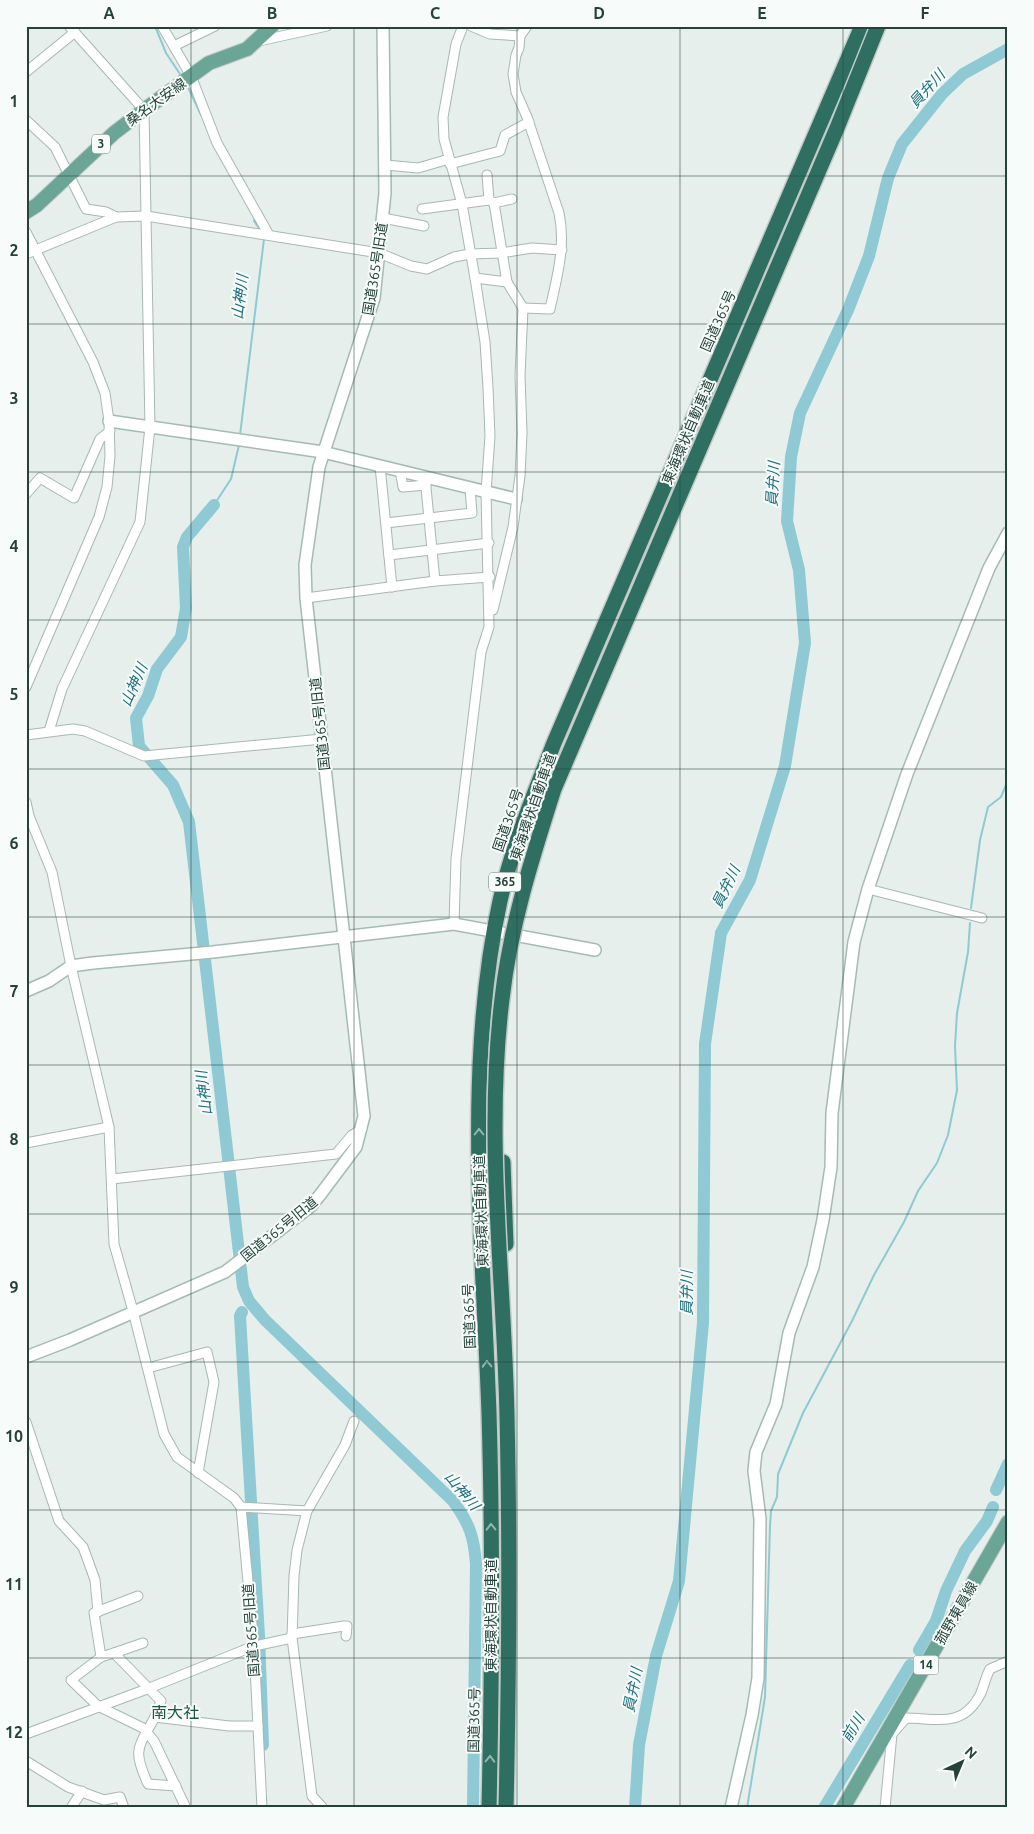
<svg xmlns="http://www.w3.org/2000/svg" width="1034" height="1834" font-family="Ubuntu,'Noto Sans JP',sans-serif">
  <rect width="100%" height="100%" fill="#e6efeb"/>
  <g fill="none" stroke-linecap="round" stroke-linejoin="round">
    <g stroke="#8ec9d4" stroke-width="2">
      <path d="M155 26 166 53 182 77"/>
      <path d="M187 85 201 115"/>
      <path d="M255 218 254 221 261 231"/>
      <path d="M240 435 264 239"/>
      <path d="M214 505 231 479 239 445"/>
      <path d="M971 908 980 840 988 807 1001 797 1008 780"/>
      <path d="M747 1808 765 1697 770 1526 771 1511 777 1497 778 1474 803 1413 852 1321 874 1275 904 1222 918 1191 937 1163 948 1135 957 1090 955 1046 957 1013 968 952 970 923"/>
    </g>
    <g stroke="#8ec9d4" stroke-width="12">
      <path d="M214 505 187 537 183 547 186 608 181 637 157 669 148 696 136 718 139 746 173 785 189 822 243 1287 249 1301 265 1320 453 1501C469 1523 474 1536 476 1564L473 1808"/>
      <path d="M242 1312 240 1316 259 1636 263 1745"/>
      <path d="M996 1490 1008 1464"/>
      <path d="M919 1650 936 1621 946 1591 965 1551 987 1521 993 1507"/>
      <path d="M635 1808 639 1745 656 1656 679 1581 703 1323 705 1044 721 933 750 880 785 766 805 643 799 570 787 521 791 457 800 413 848 310 869 256 888 178 902 144 942 94 963 74 1008 49"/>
      <path d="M824 1808 910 1665"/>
    </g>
    <defs>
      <g id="street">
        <path d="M162 26 191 76 217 143 269 235"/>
        <path d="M471 26 490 34 520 36"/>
        <path d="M259 41 327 26"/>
        <path d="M174 46 215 26"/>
        <path d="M26 72 75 32"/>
        <path d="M26 120 55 147 86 209 106 212 116 217"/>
        <path d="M450 164 500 151 505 135 529 122"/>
        <path d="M386 165 418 168 449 159"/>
        <path d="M494 203 512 199"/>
        <path d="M422 209 489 200"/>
        <path d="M383 218 424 226"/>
        <path d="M26 232 93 362 105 393 109 421 110 456 107 487 99 517 26 687"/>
        <path d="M26 254 116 217 146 216 379 253 411 266 427 269 454 257 470 254 501 253 532 248 562 250"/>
        <path d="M475 278 507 282 494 203 489 200 487 175"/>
        <path d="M507 282 523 308"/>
        <path d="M380 466 392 587"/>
        <path d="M400 471 403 487 426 485"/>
        <path d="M425 477 435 581"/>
        <path d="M26 494 40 478 74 498 100 439 110 431"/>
        <path d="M386 523 472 513 470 488"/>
        <path d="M389 555 489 543"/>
        <path d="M306 598 435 581 490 577"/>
        <path d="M493 610 513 527 520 476 522 433 520 376 523 308 550 309C557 277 566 246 559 213L527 117 516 92 513 74 516 55 519 48 520 36 527 26"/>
        <path d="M49 731 62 689 140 522 150 427 144 110 69 26"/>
        <path d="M26 735 73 729 85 731 144 756 322 739"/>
        <path d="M26 802 29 816 52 872 71 966 109 1127 114 1244 133 1311 164 1434 177 1457 234 1498 241 1507 254 1646 262 1808"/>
        <path d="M868 889 982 918"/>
        <path d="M454 924 456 859 481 652 489 627 486 492 490 436 488 388 485 342 475 278 462 204 444 139 443 117 456 44 463 26"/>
        <path d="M26 1143 109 1127"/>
        <path d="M112 1179 336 1154 352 1135 362 1129"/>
        <path d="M148 1368 207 1352 214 1382 198 1473"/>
        <path d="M26 1422 59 1521 83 1547 95 1580 98 1612"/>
        <path d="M241 1507 307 1511"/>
        <path d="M292 1634 344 1626H347L346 1636"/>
        <path d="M143 1643 114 1653 161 1701 155 1717 229 1726H258"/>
        <path d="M114 1653 101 1657 71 1680 98 1706 143 1728 154 1741 186 1808"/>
        <path d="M101 1657 94 1613 138 1596"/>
        <path d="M155 1717C138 1748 132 1749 148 1784L176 1786"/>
        <path d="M890 1733 892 1734 906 1718C936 1718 962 1729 980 1695 984 1687 985 1678 990 1669L1008 1661"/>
        <path d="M26 1734 147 1689 254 1646 292 1638"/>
        <path d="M26 1761 68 1787 104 1800 120 1797 124 1808"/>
        <path d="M71 1808 82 1791"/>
        <path d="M323 1808 312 1796 292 1638 294 1576 297 1550 307 1511 345 1445 354 1421"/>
        <path d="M885 1808 892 1734"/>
      </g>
      <g id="secondary">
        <path d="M109 421 323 452 516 499"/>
        <path d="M26 991 49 981 71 966 93 963 213 952 454 924 595 950"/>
        <path d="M26 1357 70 1340 225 1272 311 1206 320 1195 356 1147 364 1116 306 598 305 565 319 467 374 298 385 193 383 26"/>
        <path d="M731 1808 752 1715 758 1678 760 1519 754 1471 756 1452 776 1404 789 1333 813 1267 823 1220 831 1167 832 1113 854 942 868 889 907 774 989 568 1008 533"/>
      </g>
      <g id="primary">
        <path d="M26 212 37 205 114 133 144 110 209 63 247 49 272 26"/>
        <path d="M843 1808 1008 1522"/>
      </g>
      <g id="highway">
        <path d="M503 1162 506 1244"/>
        <path d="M489 1808C492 1676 493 1545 489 1413 483 1246 464 1066 500 901 512 847 534 795 554 743L862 26"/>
      </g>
    </defs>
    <use href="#street" stroke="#a8b8b2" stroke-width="11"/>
    <use href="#secondary" stroke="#a4bbb3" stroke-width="14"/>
    <use href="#primary" stroke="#c2cac8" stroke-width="16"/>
    <use href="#highway" stroke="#c2cac8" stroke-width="18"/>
    <use href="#street" stroke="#fff" stroke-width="9"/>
    <use href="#secondary" stroke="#fff" stroke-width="11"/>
    <use href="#primary" stroke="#6aa596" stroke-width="14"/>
    <use href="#highway" stroke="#2f6f62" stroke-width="15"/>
    <defs>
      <path id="highway-bridge" d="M506 1808C509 1677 510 1546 507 1416 504 1277 485 1138 502 999 510 927 532 858 554 789L837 128 878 26"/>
    </defs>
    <use href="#highway-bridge" stroke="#c2cac8" stroke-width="18" stroke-linecap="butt"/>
    <use href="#highway-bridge" stroke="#2f6f62" stroke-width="15"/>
  </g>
  <defs><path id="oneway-chevron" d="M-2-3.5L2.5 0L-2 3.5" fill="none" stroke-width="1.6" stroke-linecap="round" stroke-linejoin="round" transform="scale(1.25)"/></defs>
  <g stroke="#93b5ae">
    <use href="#oneway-chevron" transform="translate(479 1132) rotate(-90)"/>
    <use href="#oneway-chevron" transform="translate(487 1364) rotate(-92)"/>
    <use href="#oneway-chevron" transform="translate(491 1527) rotate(-91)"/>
    <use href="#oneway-chevron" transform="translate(490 1759) rotate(-89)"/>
  </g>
  <path fill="none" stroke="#24423a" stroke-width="1" stroke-opacity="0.55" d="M191 26V1808M354 26V1808M517 26V1808M680 26V1808M843 26V1808M26 176H1008M26 324H1008M26 472H1008M26 620H1008M26 769H1008M26 917H1008M26 1065H1008M26 1214H1008M26 1362H1008M26 1510H1008M26 1658H1008"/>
  <g text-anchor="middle" stroke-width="4" stroke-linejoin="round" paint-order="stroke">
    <g fill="#f7fbf9" stroke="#637a73" stroke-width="1">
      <rect x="92" y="134.5" width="18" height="19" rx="4"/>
      <rect x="489" y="872.5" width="32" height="19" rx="4"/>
      <rect x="913.5" y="1655.5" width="25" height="19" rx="4"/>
    </g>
    <g font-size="12" font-weight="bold" fill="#24423a">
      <text x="101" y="148">3</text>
      <text x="505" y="886">365</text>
      <text x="926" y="1669">14</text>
    </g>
    <g font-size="14" fill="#24423a" stroke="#f7fbf9">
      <text transform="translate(156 102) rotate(-36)" y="5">桑名大安線</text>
      <text transform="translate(375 269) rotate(-81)" y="5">国道365号旧道</text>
      <text transform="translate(718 321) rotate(-66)" y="5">国道365号</text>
      <text transform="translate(688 432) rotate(-67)" y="5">東海環状自動車道</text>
      <text transform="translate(320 724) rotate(-96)" y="5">国道365号旧道</text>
      <text transform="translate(533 807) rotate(-71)" y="5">東海環状自動車道</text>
      <text transform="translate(508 820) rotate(-71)" y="5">国道365号</text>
      <text transform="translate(481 1211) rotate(-92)" y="5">東海環状自動車道</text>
      <text transform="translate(279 1229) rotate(-39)" y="5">国道365号旧道</text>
      <text transform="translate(469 1316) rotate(-92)" y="5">国道365号</text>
      <text transform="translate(956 1613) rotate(-60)" y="5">菰野東員線</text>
      <text transform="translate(491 1615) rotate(-90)" y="5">東海環状自動車道</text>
      <text transform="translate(251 1630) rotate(-94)" y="5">国道365号旧道</text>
      <text transform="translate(474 1720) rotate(-89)" y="5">国道365号</text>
    </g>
    <g font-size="15" font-style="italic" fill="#1c6f80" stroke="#f7fbf9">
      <text transform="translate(927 89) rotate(-48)" y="5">員弁川</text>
      <text transform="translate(240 297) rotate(-83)" y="5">山神川</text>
      <text transform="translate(773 484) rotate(-87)" y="5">員弁川</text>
      <text transform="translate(134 685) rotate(-66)" y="5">山神川</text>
      <text transform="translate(726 887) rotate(-64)" y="5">員弁川</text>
      <text transform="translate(204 1093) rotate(-97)" y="5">山神川</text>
      <text transform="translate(687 1293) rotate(-90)" y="5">員弁川</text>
      <text transform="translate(462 1491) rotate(50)" y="5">山神川</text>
      <text transform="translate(633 1690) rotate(-79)" y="5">員弁川</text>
      <text transform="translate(853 1728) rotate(-59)" y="5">前川</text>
    </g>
    <g font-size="16" fill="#1f5548" stroke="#f7fbf9">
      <text x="175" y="1718">南大社</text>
    </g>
  </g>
  <rect width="1034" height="1834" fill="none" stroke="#f7fbf9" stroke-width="55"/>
  <g transform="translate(962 1762) rotate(44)" stroke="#f7fbf9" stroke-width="4" paint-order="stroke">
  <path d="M0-4L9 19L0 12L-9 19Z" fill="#24423a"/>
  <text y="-8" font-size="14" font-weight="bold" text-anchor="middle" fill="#24423a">N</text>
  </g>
  <rect x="28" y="28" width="978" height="1778" fill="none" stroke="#24423a" stroke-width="2"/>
  <g font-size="16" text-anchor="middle" font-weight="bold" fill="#24423a">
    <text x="109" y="19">A</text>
    <text x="272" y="19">B</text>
    <text x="435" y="19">C</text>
    <text x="599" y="19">D</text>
    <text x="762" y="19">E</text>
    <text x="925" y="19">F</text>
    <text x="14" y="107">1</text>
    <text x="14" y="256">2</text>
    <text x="14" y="404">3</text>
    <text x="14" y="552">4</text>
    <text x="14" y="700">5</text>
    <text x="14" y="849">6</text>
    <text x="14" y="997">7</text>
    <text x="14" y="1145">8</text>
    <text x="14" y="1293">9</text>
    <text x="14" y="1442">10</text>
    <text x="14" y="1590">11</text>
    <text x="14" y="1738">12</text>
  </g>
</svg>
